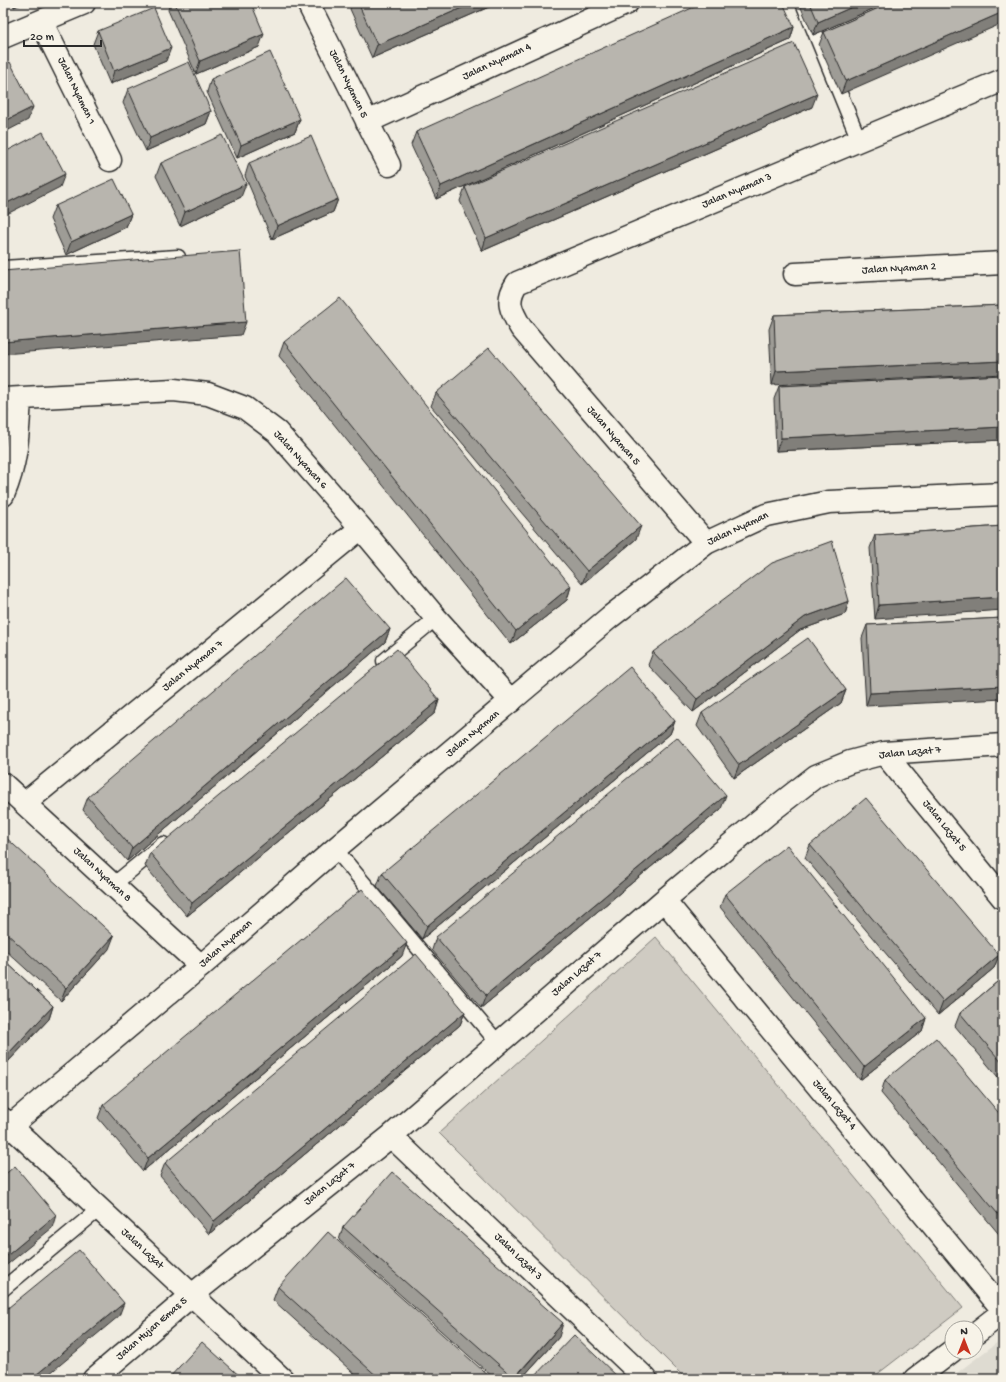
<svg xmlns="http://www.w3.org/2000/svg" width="1006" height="1382" font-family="'Gochi Hand',sans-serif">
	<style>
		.built { fill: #dedbd1 }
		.green { fill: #cfcbc2; stroke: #7d7b76 }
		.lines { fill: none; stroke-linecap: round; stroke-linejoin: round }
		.lane-casing { stroke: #2b2b2b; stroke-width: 17 }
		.street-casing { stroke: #2b2b2b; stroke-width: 25 }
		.secondary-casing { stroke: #2b2b2b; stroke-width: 25 }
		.lane { stroke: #f7f3e8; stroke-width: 14 }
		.street { stroke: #f7f3e8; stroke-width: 22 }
		.secondary { stroke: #f7f3e8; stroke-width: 22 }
		.wall { fill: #9e9c96; stroke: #2b2b2b }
		.shaded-wall { fill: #817f7a; stroke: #2b2b2b }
		.building { fill: #b8b5ae; stroke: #2b2b2b }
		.labels { text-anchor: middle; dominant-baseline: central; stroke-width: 4; stroke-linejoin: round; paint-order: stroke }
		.street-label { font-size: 11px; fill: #2b2b2b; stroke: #f7f3e8 }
	</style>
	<rect width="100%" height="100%" fill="#efebe0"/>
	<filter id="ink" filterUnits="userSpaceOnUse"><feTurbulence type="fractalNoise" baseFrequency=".025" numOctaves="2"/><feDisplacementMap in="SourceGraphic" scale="8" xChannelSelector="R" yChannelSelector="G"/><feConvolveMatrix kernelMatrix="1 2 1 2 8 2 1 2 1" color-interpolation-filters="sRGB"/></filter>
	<g filter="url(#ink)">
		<path class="built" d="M1003 1338V1379H949Z"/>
		<path class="green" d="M656 937 963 1308 871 1379H686L439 1133Z"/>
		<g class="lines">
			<g class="lane-casing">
				<path id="lane" d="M803 3 859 140
					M3 268 178 257
					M384 661 436 618
					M335 849 498 1043
					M113 885 163 844
					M3 1289 99 1209"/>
			</g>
			<g class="street-casing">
				<path id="street" d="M308 3 389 165
					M41 21 110 160
					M3 37 84 3
					M367 122 627 3
					M795 274 1003 263
					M3 399 174 390 208 394 245 408 277 432 361 528 436 618 511 701
					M3 495C17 463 18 433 20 398
					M706 543 521 328C511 311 505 301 517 283L1003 80
					M884 753 1003 898
					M3 784 201 966
					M25 803 361 528
					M664 900 1003 1310
					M391 1136 646 1379
					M976 1333 1003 1312
					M94 1379 192 1295 391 1136 664 900 771 811 816 776 850 762 884 753 1003 745
					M915 1379 952 1351"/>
			</g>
			<g class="secondary-casing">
				<path id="secondary" d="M3 1119 282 1379
					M3 1132 201 966 335 849 610 617 706 543 766 515 829 502 1003 494"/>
			</g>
			<use href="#lane" class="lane"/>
			<use href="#street" class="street"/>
			<use href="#secondary" class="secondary"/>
		</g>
		<path class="wall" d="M13 3H24L14 7Z
			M170 3H251L259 47 196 74 168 10Z
			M352 3H498L372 58 350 9Z
			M799 3H886L813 35Z
			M890 3 841 94 819 45 824 32Z
			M794 27 790 40 436 199 411 145 416 132Z
			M98 31 166 61 110 84 93 44Z
			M211 79 300 119 295 132 237 158 207 92Z
			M128 89 211 111 206 124 146 151 123 103Z
			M812 107 482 251 460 201 465 187Z
			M161 163 241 197 180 226 156 176Z
			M249 163 338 199 333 212 272 239 245 176Z
			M55 206 131 214 126 227 66 255 50 219Z
			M1003 305 772 385 769 329 774 315Z
			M284 342 571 586 567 600 511 644 279 356Z
			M1003 375V440L776 451 774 399 779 386Z
			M436 393 636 539 582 584 431 406Z
			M1003 526 875 619 870 548 875 535Z
			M849 601 845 614 800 630 693 712 648 665 653 652Z
			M1003 618 866 706 862 638 867 625Z
			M390 629 385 642 127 861 83 810 88 797Z
			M846 690 841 703 734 778 697 726 702 713Z
			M439 700 435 713 187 916 145 866 150 853Z
			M675 721 670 734 422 939 377 886 382 873Z
			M721 809 481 1008 432 950 436 937Z
			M3 835 109 949 61 1001 3 948Z
			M810 845 999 955 994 968 938 1015 805 858Z
			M725 894 926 1018 922 1031 860 1080 720 907Z
			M402 956 143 1171 98 1118 103 1105Z
			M3 959 53 1006 49 1019 3 1067Z
			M1003 977V1083L955 1026 960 1013Z
			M465 1012 460 1025 209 1234 160 1176 165 1163Z
			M885 1080 1003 1118V1239L881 1093Z
			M343 1227 559 1337 521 1379H495L339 1240Z
			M278 1287 491 1379H360L273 1300Z"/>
		<path class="shaded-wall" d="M16 3H24L14 7Z
			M473 3H498L372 58 377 45Z
			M861 3H886L813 35 818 22Z
			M1003 12V23L841 94 846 81Z
			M794 27 790 40 436 199 441 186Z
			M264 34 259 47 196 74 200 61Z
			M171 48 166 61 110 84 114 71Z
			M817 94 812 107 482 251 486 238Z
			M33 107 28 120 3 133V122Z
			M211 111 206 124 146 151 150 138Z
			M300 119 295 132 237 158 241 145Z
			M65 174 60 187 3 216V205Z
			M246 184 241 197 180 226 185 212Z
			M338 199 333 212 272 239 277 226Z
			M131 214 126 227 66 255 71 242Z
			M246 322 241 335 3 354V342Z
			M1003 361V374L772 385 776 371Z
			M1003 427V440L776 451 781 438Z
			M641 526 636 539 582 584 587 571Z
			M571 586 567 600 511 644 516 631Z
			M1003 597V610L875 619 879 605Z
			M849 601 845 614 800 630 693 712 697 699 805 617Z
			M390 629 385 642 127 861 132 848Z
			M1003 686V699L866 706 870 693Z
			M846 690 841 703 734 778 739 765Z
			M439 700 435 713 187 916 192 903Z
			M675 721 670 734 422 939 427 926Z
			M726 795 721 809 481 1008 486 995Z
			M114 936 109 949 61 1001 66 988Z
			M407 943 402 956 143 1171 148 1158Z
			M999 955 994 968 938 1015 943 1002Z
			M53 1006 49 1019 3 1067 7 1055Z
			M465 1012 460 1025 209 1234 214 1221Z
			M926 1018 922 1031 860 1080 864 1067Z
			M56 1215 52 1228 3 1268V1259Z
			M124 1303 119 1316 43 1379H31Z
			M563 1323 559 1337 521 1379H514Z"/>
		<path class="building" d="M175 3H251L264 34 200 61Z
			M358 3H473L377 45Z
			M703 3H783L794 27 441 186 416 132Z
			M810 3H861L818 22Z
			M890 3H1003V12L846 81 824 32Z
			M154 8 171 48 114 71 98 31Z
			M794 43 817 94 486 238 465 187Z
			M270 52 300 119 241 145 211 79Z
			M10 62 33 107 3 122V65Z
			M189 62 211 111 150 138 128 89Z
			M43 132 65 174 3 205V153Z
			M222 135 246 184 185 212 161 163Z
			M311 136 338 199 277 226 249 163Z
			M114 179 131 214 71 242 55 206Z
			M240 251 246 322 3 342V271Z
			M340 298 571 586 516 631 284 342Z
			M1003 305V361L776 371 774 315Z
			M489 348 641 526 587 571 436 393Z
			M1003 375V427L781 438 779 386Z
			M1003 526V597L879 605 875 535Z
			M832 541 849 601 805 617 697 699 653 652 772 563Z
			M346 578 390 629 132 848 88 797Z
			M1003 618V686L870 693 867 625Z
			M808 638 846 690 739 765 702 713Z
			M397 649 439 700 192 903 150 853Z
			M630 667 675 721 427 926 382 873Z
			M677 737 726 795 486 995 436 937Z
			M866 798 999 955 943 1002 810 845Z
			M3 835 114 936 66 988 3 930Z
			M787 845 926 1018 864 1067 725 894Z
			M362 889 407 943 148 1158 103 1105Z
			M416 954 465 1012 214 1221 165 1163Z
			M3 959 53 1006 7 1055 3 1051Z
			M1003 977V1064L960 1013Z
			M936 1038 1003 1118V1220L885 1080Z
			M15 1166 56 1215 3 1259V1176Z
			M392 1172 563 1323 514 1378 343 1227Z
			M328 1232 491 1378 490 1379H380L278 1287Z
			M79 1250 124 1303 31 1379H3V1312Z
			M574 1335 620 1379H532Z
			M202 1342 243 1379H168Z"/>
	</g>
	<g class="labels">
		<g class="street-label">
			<text transform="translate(497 62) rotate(-25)">Jalan Nyaman 4</text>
			<text transform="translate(348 84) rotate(64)">Jalan Nyaman 5</text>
			<text transform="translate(76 91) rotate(64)">Jalan Nyaman 1</text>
			<text transform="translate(737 191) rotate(-23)">Jalan Nyaman 3</text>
			<text transform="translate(899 269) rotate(-3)">Jalan Nyaman 2</text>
			<text transform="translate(613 436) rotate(49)">Jalan Nyaman 5</text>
			<text transform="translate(300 460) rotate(48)">Jalan Nyaman 6</text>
			<text transform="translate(738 529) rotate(-25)">Jalan Nyaman</text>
			<text transform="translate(193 666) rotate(-39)">Jalan Nyaman 7</text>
			<text transform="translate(473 734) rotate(-40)">Jalan Nyaman</text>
			<text transform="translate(910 753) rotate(-5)">Jalan Lazat 7</text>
			<text transform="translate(944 826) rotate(51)">Jalan Lazat 5</text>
			<text transform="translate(102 875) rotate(43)">Jalan Nyaman 8</text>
			<text transform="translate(226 944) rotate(-41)">Jalan Nyaman</text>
			<text transform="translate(577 974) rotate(-41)">Jalan Lazat 7</text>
			<text transform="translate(834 1105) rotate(50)">Jalan Lazat 4</text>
			<text transform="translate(330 1184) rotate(-39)">Jalan Lazat 7</text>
			<text transform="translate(142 1249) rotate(43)">Jalan Lazat</text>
			<text transform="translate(518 1257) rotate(44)">Jalan Lazat 3</text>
			<text transform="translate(152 1329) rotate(-41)">Jalan Hujan Emas 5</text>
		</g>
	</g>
	<rect width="1006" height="1382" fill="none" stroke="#f7f3e8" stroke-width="16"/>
	<rect x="8" y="8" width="990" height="1366" fill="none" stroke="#2b2b2b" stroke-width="1.5" filter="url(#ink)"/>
	<g transform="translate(964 1340)"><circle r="19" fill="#f7f3e8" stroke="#a5a39c"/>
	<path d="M0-3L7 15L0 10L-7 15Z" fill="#c8321e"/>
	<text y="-6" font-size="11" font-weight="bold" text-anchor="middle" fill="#2b2b2b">N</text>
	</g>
	<path d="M24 40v6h77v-6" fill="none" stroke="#2b2b2b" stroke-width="2"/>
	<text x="30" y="40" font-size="12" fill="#2b2b2b" stroke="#f7f3e8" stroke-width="3" paint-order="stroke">20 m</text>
</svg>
